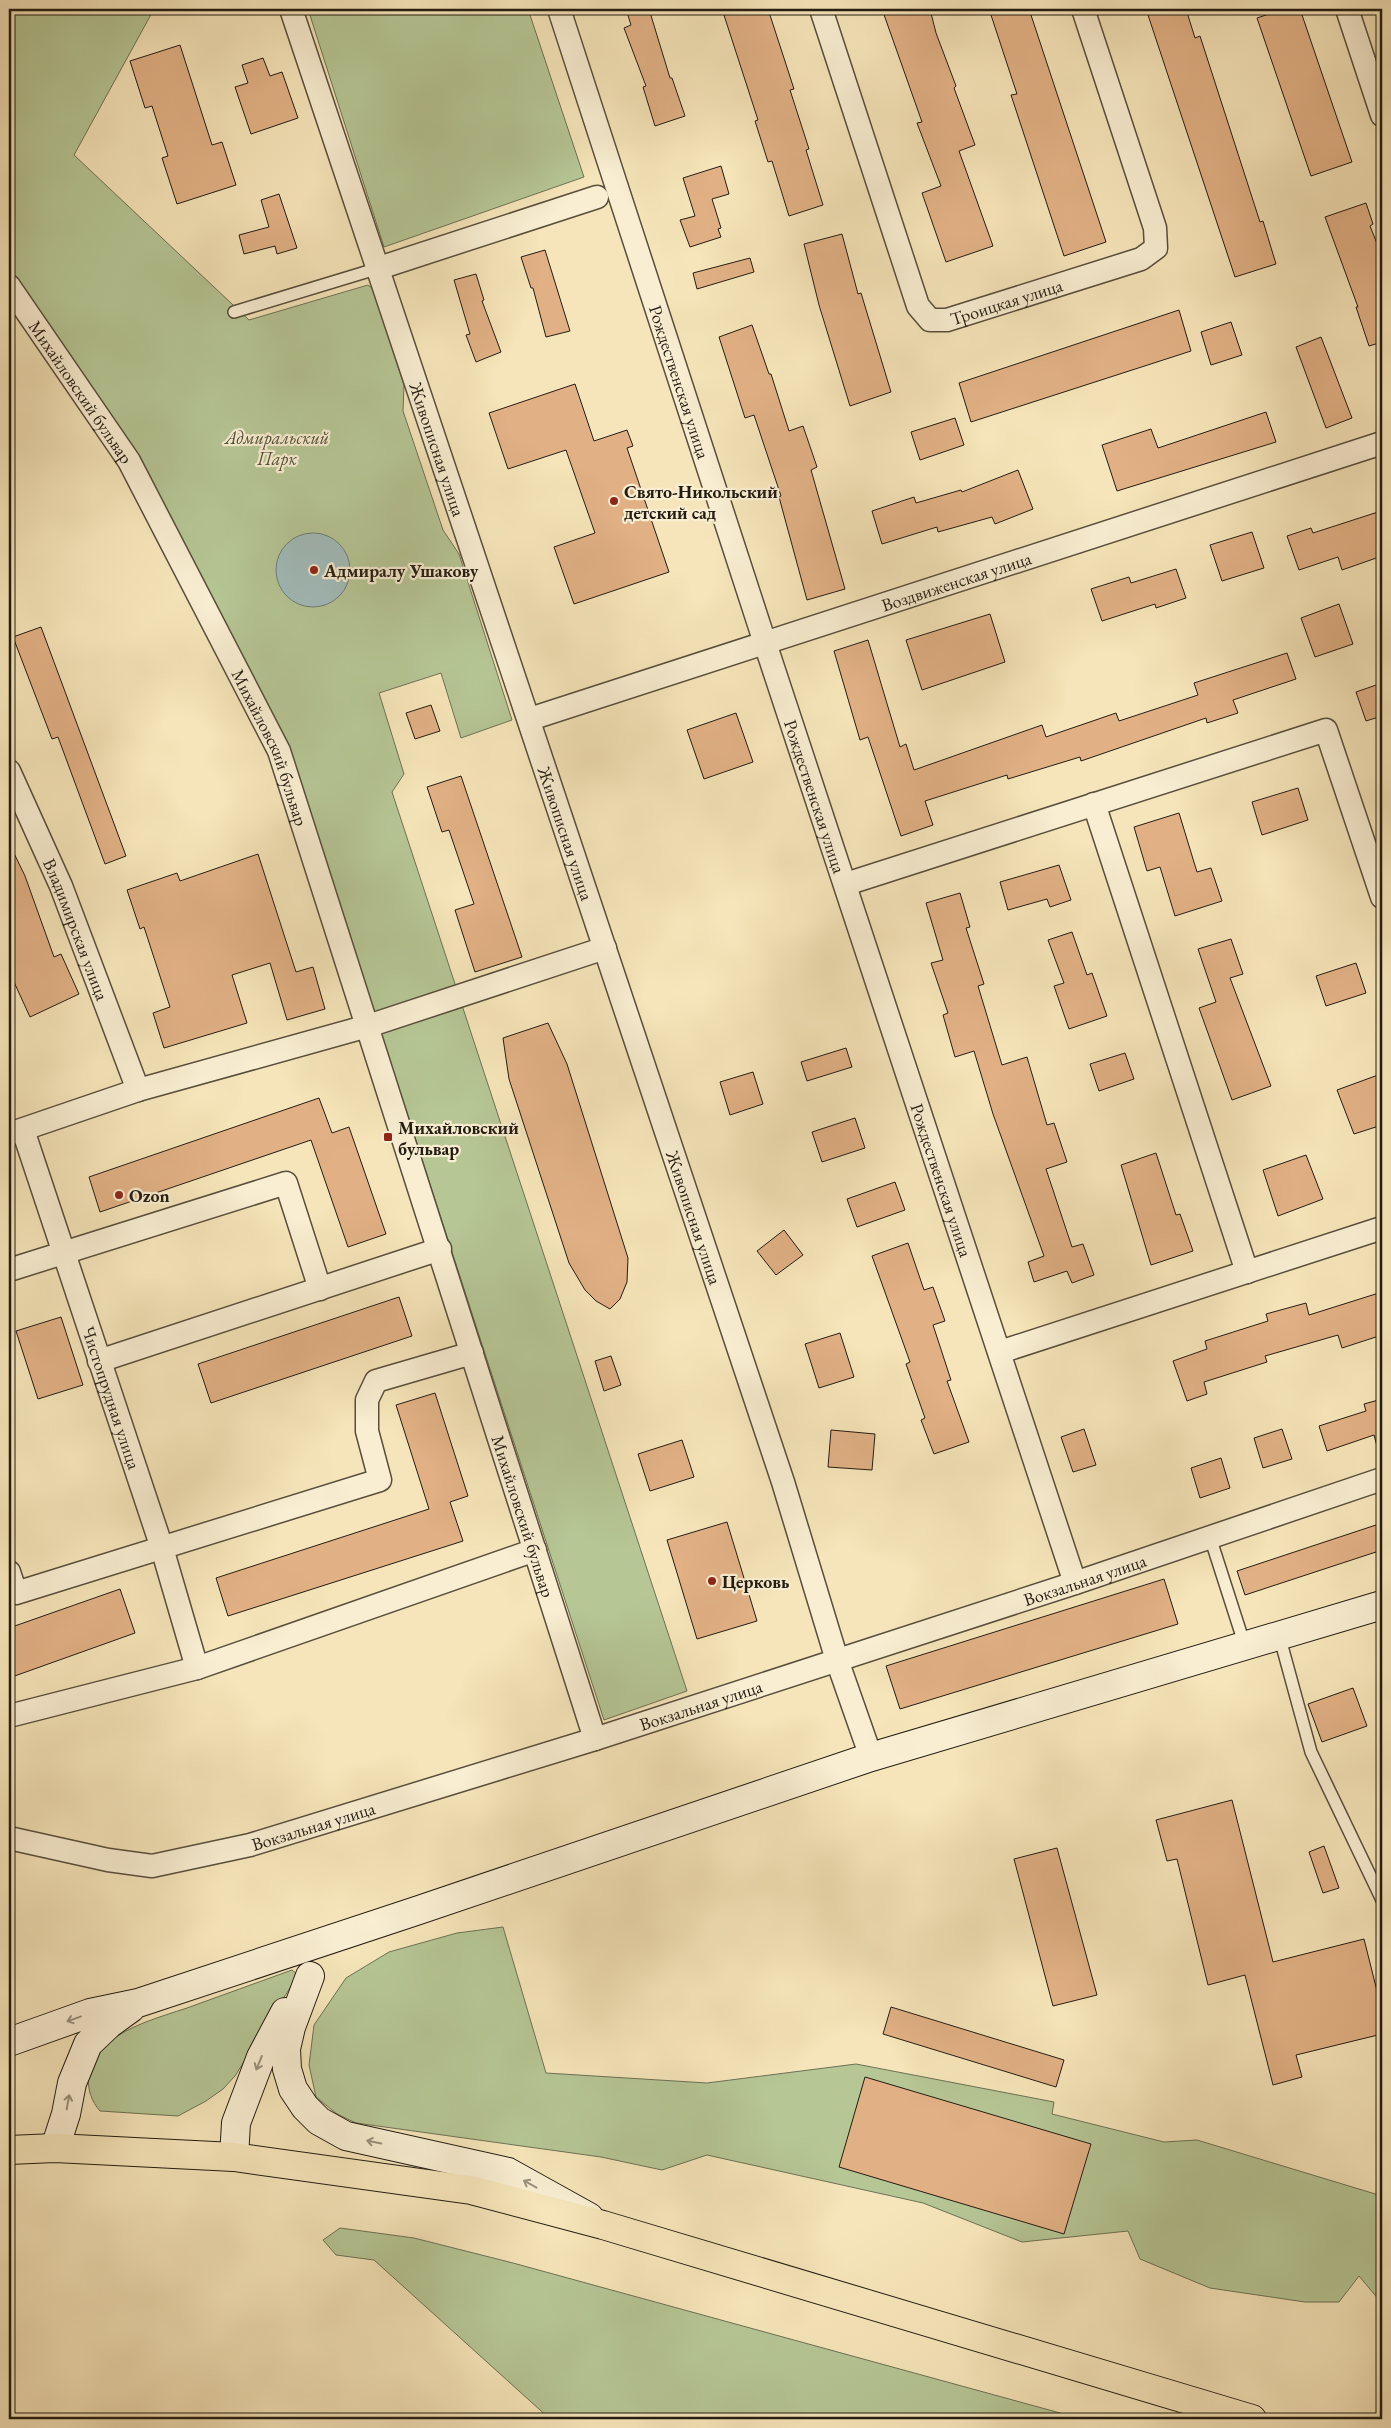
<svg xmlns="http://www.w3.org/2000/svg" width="1391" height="2428" font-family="'EB Garamond',serif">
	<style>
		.green { fill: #b6c695; stroke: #6c7154 }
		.water { fill: #a1bcbb; stroke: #6f7c77 }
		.building { fill: #e1b185; stroke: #231c12 }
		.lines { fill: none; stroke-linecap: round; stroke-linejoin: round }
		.lane-casing { stroke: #584e3c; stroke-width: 14 }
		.street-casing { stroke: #584e3c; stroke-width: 25 }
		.secondary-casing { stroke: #231c12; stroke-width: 30 }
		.highway-casing { stroke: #231c12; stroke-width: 30 }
		.lane { stroke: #f9eed2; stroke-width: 11 }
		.street { stroke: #f9eed2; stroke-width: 22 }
		.secondary { stroke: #f9eed2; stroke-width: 28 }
		.highway { stroke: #f6e5ba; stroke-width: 28 }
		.oneway { stroke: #99907c }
		.poi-dot { fill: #8f2418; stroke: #f9eed2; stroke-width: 2 }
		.labels { text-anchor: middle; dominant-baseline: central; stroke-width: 4.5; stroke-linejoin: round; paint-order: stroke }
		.street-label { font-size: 18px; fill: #231c12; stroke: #f9eed2 }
		.park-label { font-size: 18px; font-style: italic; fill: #4f4f39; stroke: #f9eed2 }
		.poi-label { font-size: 18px; font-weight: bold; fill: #231c12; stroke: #f9eed2; text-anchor: start }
	</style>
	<rect width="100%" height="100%" fill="#f6e5ba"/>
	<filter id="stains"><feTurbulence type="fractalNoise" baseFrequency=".004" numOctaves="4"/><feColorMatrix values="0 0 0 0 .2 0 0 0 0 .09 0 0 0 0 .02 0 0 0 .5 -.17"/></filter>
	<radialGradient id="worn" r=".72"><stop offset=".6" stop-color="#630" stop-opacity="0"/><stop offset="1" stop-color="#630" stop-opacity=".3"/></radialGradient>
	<path class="green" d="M9 9H154L74 155 249 320 368 285 373 289 404 385 403 411 443 530 459 554 512 720 461 738 441 673 379 693 404 774 392 792 687 1691 604 1720 290 753 9 275Z
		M308 9H528L584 177 384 247Z
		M503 1927 546 2073 707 2083 856 2064 1054 2102 1052 2114 1164 2142 1197 2140 1382 2196V2300L1380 2301 1359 2276 1339 2302H1305L1210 2288 1140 2259 1128 2231 1022 2242 923 2203 707 2155 662 2170 601 2157 356 2123 337 2114 316 2097 309 2065 314 2025 346 1978 389 1952 457 1933Z
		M292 1970 298 1975 235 2076 223 2089 206 2101 178 2116 100 2111C83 2092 85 2064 104 2046 126 2026 160 2017 187 2008 222 1995 257 1983 292 1970Z
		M340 2228 414 2238 513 2263 1082 2419H550L374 2260 336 2255 323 2240Z"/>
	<path class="water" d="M276 570a37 37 0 1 1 74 0a37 37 0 1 1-74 0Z"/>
	<path class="building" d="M626 9H649L670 78H672L685 116 655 126 643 87 646 86 624 28 631 25Z
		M722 9H768L794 89 790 90 809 149 806 150 823 205 789 216 772 161 768 162 755 121 758 120Z
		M882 9H930L936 33 956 86 954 88 975 145 959 151 993 246 946 262 922 193 941 186 917 123 922 122Z
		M989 9H1029L1106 242 1064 256 1011 95 1017 94Z
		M1146 9H1186L1195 38 1200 36 1260 222 1263 221 1276 264 1235 277Z
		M1284 9H1300L1352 162 1311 176 1257 18Z
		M180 45 212 145 222 142 236 185 177 204 162 158 168 156 152 106 145 108 130 61Z
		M263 58 270 76 282 72 298 118 251 134 235 87 248 83 242 65Z
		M721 166 729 194 712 199 721 228 718 229 721 237 690 247 680 220 695 216 683 178Z
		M279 194 297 248 277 254 275 246 244 254 239 235 269 227 261 200Z
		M1366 203 1373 224 1370 226 1382 256V342L1369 346 1356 307H1358L1325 217Z
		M842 234 858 294 861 293 891 392 850 406 819 305 804 244Z
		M545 250 570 331 546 337 533 288H531L521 257Z
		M750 258 754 272 697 289 693 273Z
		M476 274 484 300 482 301 501 352 476 362 466 335 470 334 454 280Z
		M1179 310 1191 351 971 422 959 383Z
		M1231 322 1242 355 1211 365 1201 332Z
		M752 325 769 374H771L789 431 803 426 817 467 811 470 845 589 807 600 779 497 781 496 754 415 745 418 719 337Z
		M1321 337 1352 418 1326 428 1296 347Z
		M575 384 594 441 627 430 633 446 627 448 669 572 574 604 554 547 595 533 566 450 508 469 489 413Z
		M1266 412 1276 442 1117 491 1102 445 1151 429 1158 448Z
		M955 418 964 445 920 460 911 432Z
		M1018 470 1033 509 995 524 992 517 938 532 937 527 882 544 872 511 914 497 916 503 961 490 962 492Z
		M1378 512 1382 523V556L1342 570 1338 557 1299 570 1287 536 1311 528 1313 533Z
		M1252 532 1264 568 1222 581 1210 545Z
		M1176 569 1186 598 1156 608 1155 604 1102 621 1091 589 1129 577 1131 583Z
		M1339 604 1353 644 1315 657 1301 618Z
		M990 614 1005 662 922 690 906 640Z
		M41 627 126 856 105 864 58 737 52 739 13 637Z
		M868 640 900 747 906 744 914 770 1042 725 1046 737 1116 713 1119 721 1198 695 1194 683 1287 653 1296 679 1233 700 1238 713 1207 723 1206 718 1081 761 1080 757 1008 779 1007 775 925 801 933 825 901 836 868 737 860 740 834 651Z
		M1382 683V716L1366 721 1356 692Z
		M431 705 440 731 415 739 406 713Z
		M736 713 753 762 704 779 687 730Z
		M461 776 522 957 475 972 455 910 474 904 449 830 442 832 427 787Z
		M1298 788 1308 820 1262 835 1252 802Z
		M1179 813 1197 872 1211 868 1222 901 1175 916 1160 867 1147 871 1134 827Z
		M9 843 25 876 54 957 61 954 79 994 30 1017 9 971Z
		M258 854 296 972 313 967 325 1009 287 1020 270 963 232 975 247 1023 164 1048 153 1013 170 1007 144 927 140 929 127 890 177 873 180 881Z
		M1059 865 1071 900 1050 907 1047 899 1008 910 1000 882Z
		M960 893 970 927 966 928 984 984 978 986 1002 1065 1027 1057 1047 1125 1054 1123 1067 1162 1046 1169 1072 1247 1083 1244 1094 1275 1072 1283 1067 1271 1034 1282 1028 1262 1044 1256 993 1114 974 1051 955 1057 943 1015 948 1013 931 963 943 960 926 903Z
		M1072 932 1087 975 1092 973 1107 1016 1069 1029 1054 986 1064 983 1048 940Z
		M1231 939 1243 974 1230 978 1271 1086 1232 1100 1199 1008 1216 1002 1198 949Z
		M1356 963 1366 993 1326 1006 1316 976Z
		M548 1023 567 1064 628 1258 627 1282 620 1299 610 1309 596 1301 585 1290 569 1263 509 1079 503 1038Z
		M846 1048 852 1067 807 1081 801 1062Z
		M1125 1053 1134 1079 1099 1091 1090 1064Z
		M753 1072 763 1104 730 1115 720 1082Z
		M1378 1075 1382 1089V1125L1354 1134 1337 1090Z
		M319 1098 332 1133 349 1127 386 1234 348 1247 311 1140 100 1212 89 1177Z
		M855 1118 865 1148 822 1162 812 1132Z
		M1156 1153 1176 1215 1180 1214 1193 1251 1151 1265 1121 1165Z
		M1306 1155 1323 1199 1278 1216 1263 1170Z
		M895 1182 905 1210 857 1227 847 1199Z
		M784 1230 803 1255 776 1275 757 1251Z
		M908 1243 924 1290 933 1287 945 1321 933 1325 951 1380 947 1381 969 1442 934 1454 921 1420 925 1418 906 1364 910 1362 872 1256Z
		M1382 1292V1335L1342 1348 1338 1335 1265 1356 1267 1362 1204 1382 1207 1394 1187 1401 1173 1361 1207 1349 1205 1341 1268 1321 1266 1314 1306 1303 1309 1315Z
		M399 1297 412 1336 211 1403 198 1364Z
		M61 1317 83 1385 38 1399 16 1331Z
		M840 1333 854 1377 819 1388 805 1344Z
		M611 1356 621 1385 604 1391 595 1361Z
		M435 1393 468 1496 450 1502 463 1541 228 1616 216 1578 429 1509 396 1405Z
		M1382 1399V1449L1378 1450 1374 1435 1327 1451 1319 1426 1366 1411 1364 1404Z
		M1084 1429 1096 1465 1073 1472 1061 1437Z
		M1282 1429 1292 1459 1263 1468 1254 1438Z
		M831 1430 875 1434 872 1470 828 1467Z
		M682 1440 694 1477 650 1491 638 1454Z
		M1221 1458 1230 1488 1200 1498 1191 1468Z
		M727 1522 757 1621 697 1639 667 1540Z
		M1382 1523V1550L1245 1595 1237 1571Z
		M1164 1579 1178 1624 900 1709 886 1666Z
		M120 1589 135 1633 9 1678V1628Z
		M1353 1688 1367 1726 1322 1742 1308 1704Z
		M1232 1800 1273 1962 1364 1939 1382 2011V2034L1296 2055 1302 2077 1273 2085 1245 1975 1208 1985 1177 1859 1167 1861 1156 1820Z
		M1324 1846 1339 1888 1323 1893 1309 1852Z
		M1057 1848 1097 1995 1053 2006 1014 1859Z
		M891 2007 1064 2060 1056 2087 883 2034Z
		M865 2077 1091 2144 1064 2234 839 2167Z"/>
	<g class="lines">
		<g class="lane-casing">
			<path id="lane" d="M234 312 379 268
				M1210 1537 1245 1646
				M1279 1635 1311 1752 1382 1900"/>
		</g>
		<g class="street-casing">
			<g id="street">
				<path id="s1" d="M291 9 783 1482 837 1660 871 1757"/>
				<path id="s2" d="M559 9 765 643 1075 1583"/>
				<path id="s3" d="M821 9 918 306 930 320H947L1141 259 1156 248 1155 228 1083 9"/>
				<path d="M1347 9 1382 115"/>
				<path d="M379 268 597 197"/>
				<path id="s4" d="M9 286 129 461 279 751 595 1739"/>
				<path id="s5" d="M530 719 1382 443"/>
				<path id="s6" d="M9 771 61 886 138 1090"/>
				<path d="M1094 804 1247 1272"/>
				<path d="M846 884 1326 730 1382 897"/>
				<path id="s7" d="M23 1130 162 1548 197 1668"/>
				<path d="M9 1134 138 1090 368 1026 605 948"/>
				<path d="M9 1270 286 1183 320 1289"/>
				<path d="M1000 1352 1382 1228"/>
				<path d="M99 1361 440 1249"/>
				<path d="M9 1572 16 1593 380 1480 367 1431V1400L376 1381 472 1353"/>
				<path d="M9 1716 197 1668 535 1550"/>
				<path id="s8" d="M9 1838 108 1860 152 1866 250 1845 595 1739 1075 1583 1382 1479"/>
			</g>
		</g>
		<g class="secondary-casing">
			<path id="secondary" d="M310 1976 291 2027 286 2049 287 2069 293 2089 305 2107 319 2121 346 2136 508 2172 589 2217
				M9 2042 90 2013 138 2003 416 1911 871 1757 1382 1605
				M55 2148 66 2114 72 2083 88 2044 109 2024 131 2008
				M234 2157 236 2123 261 2057 285 2012"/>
		</g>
		<g class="highway-casing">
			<path id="highway" d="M9 2150 55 2148 234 2157 471 2190 603 2225 1252 2419"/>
		</g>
		<use href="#lane" class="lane"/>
		<use href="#street" class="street"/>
		<use href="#secondary" class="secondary"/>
		<use href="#highway" class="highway"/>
	</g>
	<defs><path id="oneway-shaft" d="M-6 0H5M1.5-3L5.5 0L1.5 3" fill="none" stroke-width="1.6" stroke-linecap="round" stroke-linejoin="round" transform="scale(1.25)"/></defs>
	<g class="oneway">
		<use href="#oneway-shaft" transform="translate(74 2019) rotate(160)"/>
		<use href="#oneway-shaft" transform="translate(259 2063) rotate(112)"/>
		<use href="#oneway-shaft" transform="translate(68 2102) rotate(-80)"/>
		<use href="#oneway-shaft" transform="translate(374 2142) rotate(-168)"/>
		<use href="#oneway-shaft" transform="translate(530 2184) rotate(-151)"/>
	</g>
	<g class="poi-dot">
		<circle cx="614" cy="501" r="5"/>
		<circle cx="314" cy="570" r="5"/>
		<rect x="383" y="1132" width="10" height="10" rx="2.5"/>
		<circle cx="119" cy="1195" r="5"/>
		<circle cx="712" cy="1581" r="5"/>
	</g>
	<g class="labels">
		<g class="street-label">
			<text stroke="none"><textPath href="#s3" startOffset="410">Троицкая улица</textPath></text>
			<text stroke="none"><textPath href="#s2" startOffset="392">Рождественская улица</textPath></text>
			<text stroke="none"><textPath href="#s4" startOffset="128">Михайловский бульвар</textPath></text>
			<text stroke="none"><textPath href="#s1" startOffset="464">Живописная улица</textPath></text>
			<text stroke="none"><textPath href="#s5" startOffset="448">Воздвиженская улица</textPath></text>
			<text stroke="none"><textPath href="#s4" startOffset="532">Михайловский бульвар</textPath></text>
			<text stroke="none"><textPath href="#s2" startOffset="828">Рождественская улица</textPath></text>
			<text stroke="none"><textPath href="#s1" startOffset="869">Живописная улица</textPath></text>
			<text stroke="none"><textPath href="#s6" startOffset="172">Владимирская улица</textPath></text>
			<text stroke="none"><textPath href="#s2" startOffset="1232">Рождественская улица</textPath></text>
			<text stroke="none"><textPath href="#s1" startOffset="1274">Живописная улица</textPath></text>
			<text stroke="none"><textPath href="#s7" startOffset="282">Чистопрудная улица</textPath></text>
			<text stroke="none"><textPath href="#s4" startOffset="1342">Михайловский бульвар</textPath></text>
			<text stroke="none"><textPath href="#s8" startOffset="1122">Вокзальная улица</textPath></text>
			<text stroke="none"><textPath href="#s8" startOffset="718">Вокзальная улица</textPath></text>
			<text stroke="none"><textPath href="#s8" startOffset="312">Вокзальная улица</textPath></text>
		</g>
		<g class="park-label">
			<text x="277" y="437">Адмиральский<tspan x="277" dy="21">Парк</tspan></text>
		</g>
		<g class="poi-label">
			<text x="624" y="491">Свято-Никольский<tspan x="624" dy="21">детский сад</tspan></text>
			<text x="324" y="570">Адмиралу Ушакову</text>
			<text x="398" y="1127">Михайловский<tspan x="398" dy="21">бульвар</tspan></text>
			<text x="129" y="1195">Ozon</text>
			<text x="722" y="1581">Церковь</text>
		</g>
	</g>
	<rect width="1391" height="2428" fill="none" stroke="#f6e5ba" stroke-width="30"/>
	<rect x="10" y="10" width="1371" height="2408" fill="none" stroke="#231c12" stroke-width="2.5"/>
	<rect x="15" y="15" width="1361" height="2398" fill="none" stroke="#231c12"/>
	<rect width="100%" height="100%" filter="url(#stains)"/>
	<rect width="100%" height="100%" fill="url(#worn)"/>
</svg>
